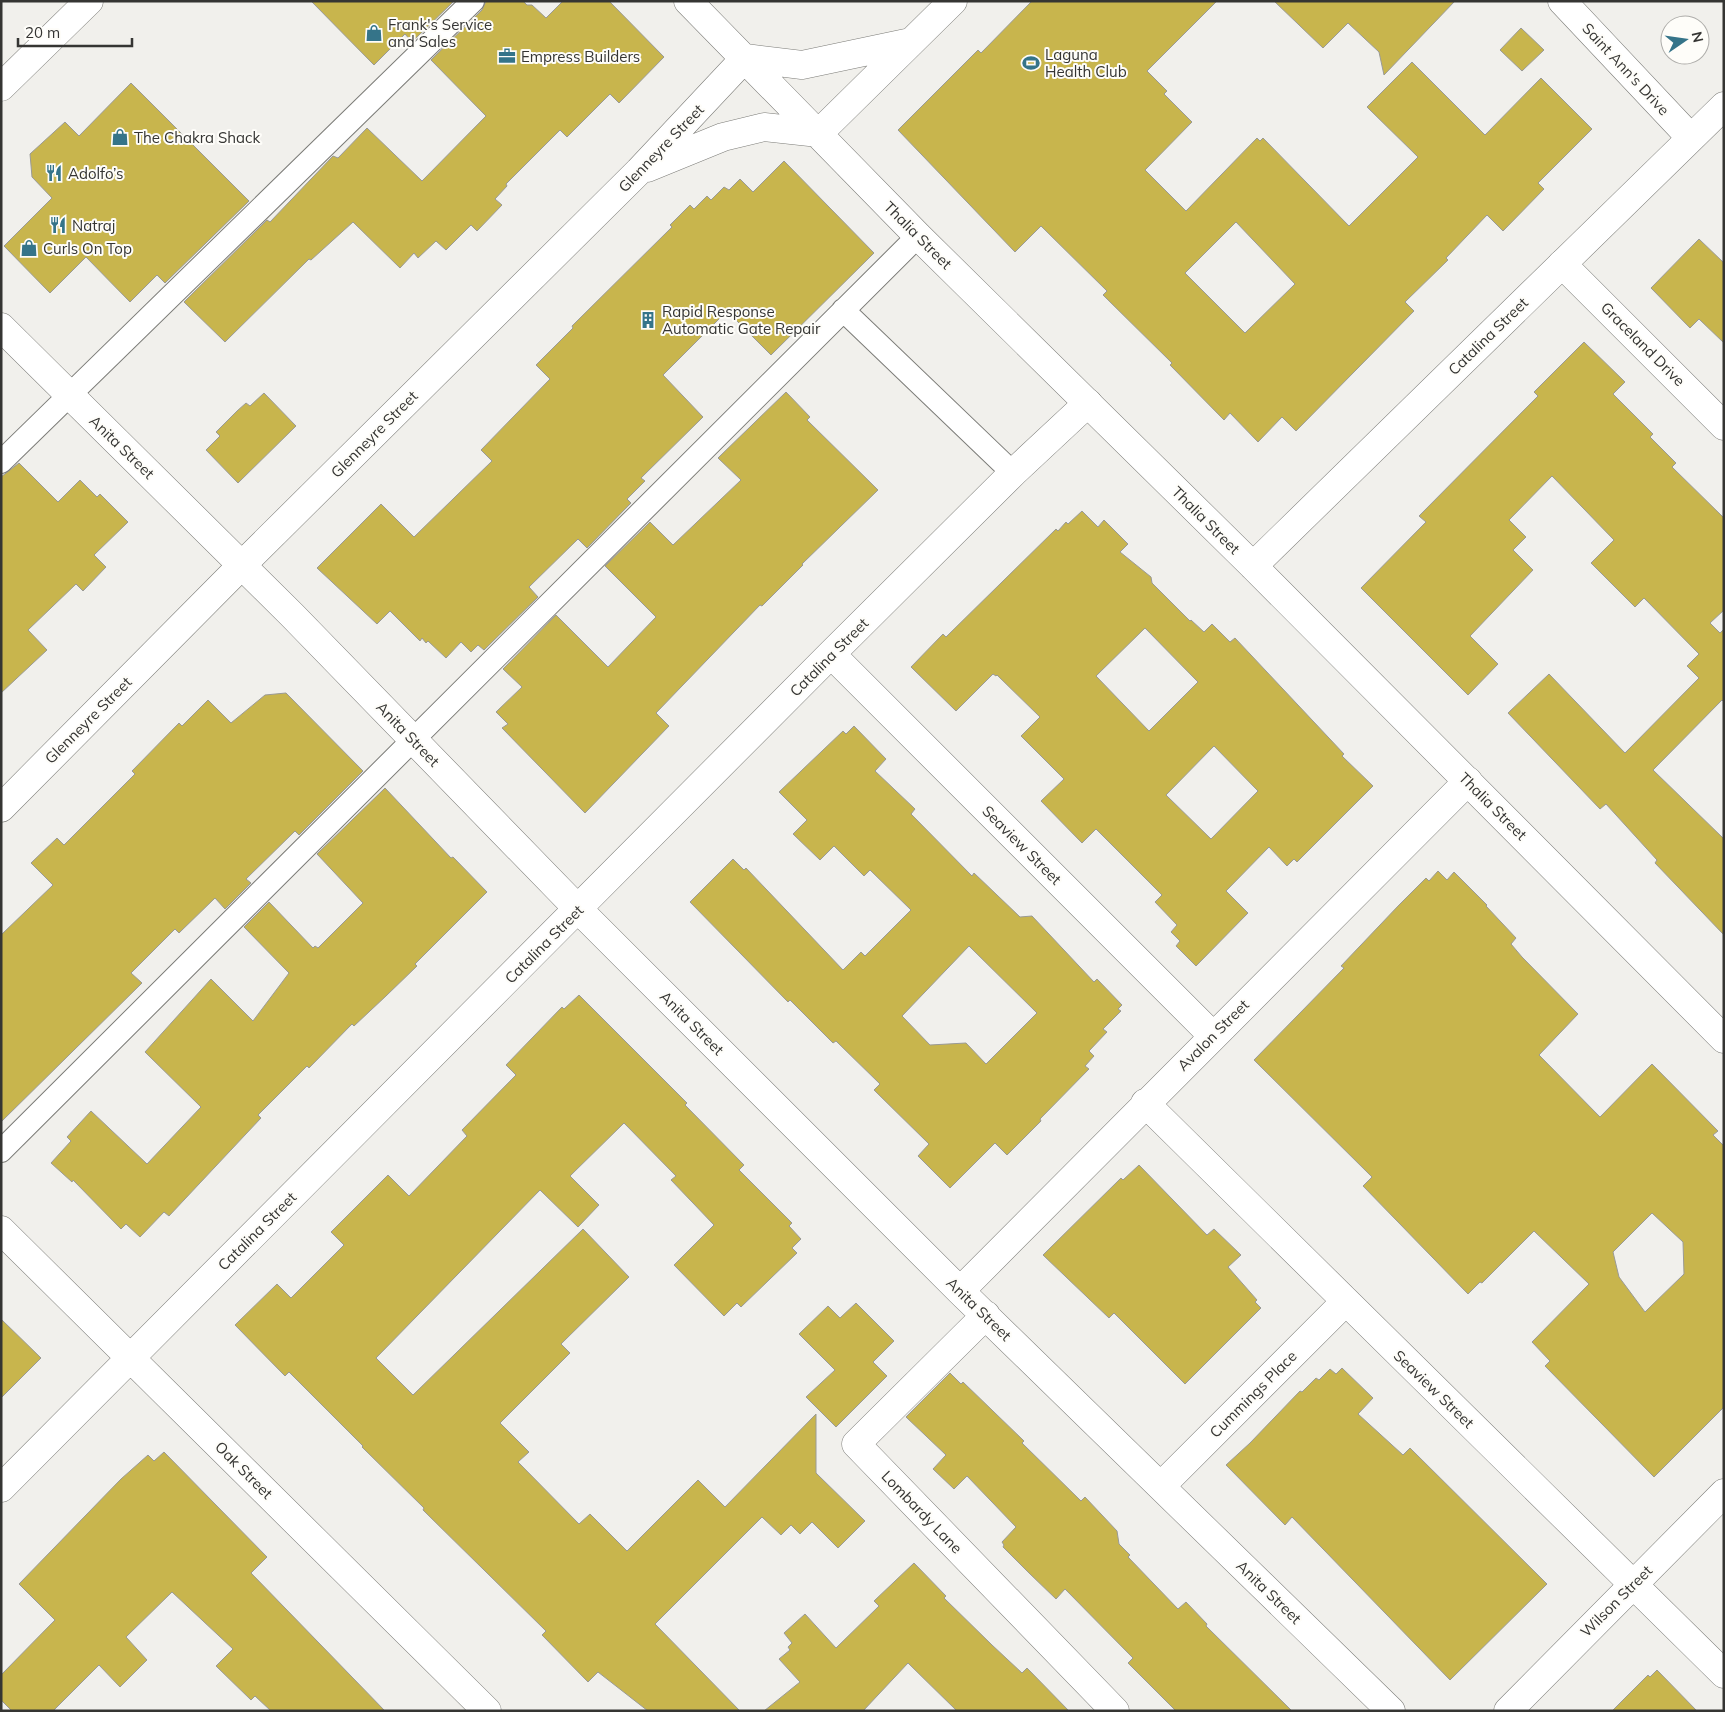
<svg xmlns="http://www.w3.org/2000/svg" width="1725" height="1712" font-family="Mulish,sans-serif">
	<style>
		.building { fill: #c8b54d; stroke: #9a9a96; fill-rule: evenodd }
		.lines { fill: none; stroke-linecap: round; stroke-linejoin: round }
		.lane-casing { stroke: #7c7c78; stroke-width: 24 }
		.street-casing { stroke: #7c7c78; stroke-width: 29 }
		.secondary-casing { stroke: #7c7c78; stroke-width: 29 }
		.highway-casing { stroke: #7c7c78; stroke-width: 29 }
		.lane { stroke: #fff; stroke-width: 22 }
		.street { stroke: #fff; stroke-width: 28 }
		.secondary { stroke: #fff; stroke-width: 28 }
		.highway { stroke: #fff; stroke-width: 28 }
		.labels { text-anchor: middle; dominant-baseline: central; stroke-width: 4; stroke-linejoin: round; paint-order: stroke }
		.poi-label { font-size: 15px; fill: #353533; stroke: #fefdf9; text-anchor: start }
		.street-label { font-size: 15px; fill: #353533; stroke: #fefdf9 }
	</style>
	<rect width="100%" height="100%" fill="#f1f0ec"/>
	<path class="building" d="M311 1H454L412 42 405 34 374 65Z
		M486 1H523L527 5H532L546 18 563 1H609L664 57 619 103 610 94 567 137 560 130 506 184 507 186 495 199 502 205 477 231 471 225 446 250 436 241 418 258 414 253 400 268 353 222 311 260 309 259 225 342 184 302 267 220 270 222 333 156 338 158 367 128 422 181 486 116 431 60 482 10Z
		M1032 1H1217L1147 71 1167 91 1164 94 1192 122 1145 170 1186 211 1257 138 1260 141 1263 138 1349 226 1418 157 1367 107 1412 62 1485 135 1541 78 1592 129 1538 183 1544 189 1503 231 1487 215 1446 258 1448 260 1405 302 1414 311 1296 431 1282 417 1258 442 1230 413 1224 420 1170 365 1172 363 1103 295 1107 291 1041 226 1015 252 898 130 978 50 981 53ZM1236 222 1295 284 1245 333 1185 273Z
		M1274 1H1455L1384 75 1379 52 1348 23 1323 48Z
		M1521 28 1544 50 1522 71 1500 50Z
		M131 83 249 201 165 283 157 275 130 302 86 257 50 293 4 246 52 198 32 177 30 154 65 122 79 136Z
		M784 161 874 253 771 355 727 311 663 375 703 417 641 478 645 481 627 499 631 503 587 548 578 539 529 587 538 597 484 650 478 645 471 652 461 642 446 658 428 641 426 643 422 638 420 641 390 611 377 624 317 568 381 504 414 537 492 461 481 450 550 379 536 365 573 328 572 326 672 227 670 225 690 205 694 209 707 196 711 200 724 187 729 190 740 179 753 192Z
		M1699 239 1724 263V343L1699 319 1690 328 1651 288Z
		M1584 342 1625 382 1613 394 1653 434 1650 437 1676 463 1672 467 1724 518V610L1710 623 1720 633 1724 629V702L1722 700 1653 770 1724 839V935L1655 863 1657 860 1606 804 1600 809 1508 713 1549 674 1625 753 1699 678 1687 666 1699 654 1644 598 1635 607 1591 563 1614 540 1552 476 1509 520 1526 537 1513 550 1533 570 1470 636 1498 664 1468 695 1361 588 1426 522 1419 516 1538 396 1534 392Z
		M786 392 810 417 807 420 878 490 802 564 803 565 762 606 760 605 656 713 669 726 585 813 502 728 508 724 496 712 522 687 503 669 556 615 608 667 656 617 605 566 650 522 673 545 741 480 718 458Z
		M264 393 296 426 238 483 206 450 220 436 216 432 237 411 246 403 250 406Z
		M19 463 58 502 80 480 97 497 100 494 128 522 94 555 106 567 83 591 76 584 28 630 47 650 1 693V477Z
		M1082 511 1098 527 1104 520 1128 544 1120 552 1151 577 1152 583 1190 621 1191 620 1204 632 1212 624 1230 642 1235 638 1344 754 1342 756 1373 786 1297 862 1294 859 1287 866 1269 847 1226 891 1248 913 1196 966 1176 946 1180 941 1171 932 1177 925 1155 902 1162 895 1096 829 1082 843 1041 801 1064 779 1021 736 1040 717 997 675 996 676 993 674 956 711 911 667 943 634 946 637 1056 529 1058 531 1066 522 1068 524ZM1145 628 1198 682 1149 731 1096 676ZM1214 746 1258 791 1211 839 1166 795Z
		M286 693 363 771 299 835 295 831 246 879 251 883 225 909 215 898 179 933 175 929 131 973 142 983 1 1122V935L53 885 31 863 57 838 64 845 135 774 132 771 179 723 182 726 208 700 231 723 265 695Z
		M854 726 886 759 875 771 915 809 911 814 972 876 974 873 1020 917 1032 916 1094 982 1097 979 1122 1005 1118 1009 1121 1011 1103 1029 1107 1032 1089 1051 1094 1056 1085 1066 1089 1069 1040 1119 1041 1121 1007 1155 995 1143 950 1188 918 1156 929 1144 874 1090 880 1084 836 1041 833 1043 790 1000 788 1002 690 902 733 859 744 870 746 868 843 970 861 952 865 956 911 910 870 870 864 876 834 846 820 860 793 834 807 820 779 792 843 731 846 734ZM969 946 1037 1013 986 1064 966 1043 930 1045 902 1016Z
		M385 788 451 858 453 857 487 892 415 964 417 966 386 996 354 1026 352 1024 309 1068 307 1066 258 1115 261 1118 169 1216 164 1212 140 1237 126 1224 121 1229 73 1180 72 1182 51 1163 71 1141 67 1137 91 1111 147 1164 201 1107 145 1052 211 979 253 1021 289 973 244 927 269 902 313 948 315 946 318 948 363 903 317 854Z
		M1438 871 1447 880 1454 872 1487 905 1486 906 1516 938 1511 944 1522 957 1578 1014 1539 1055 1600 1117 1652 1064 1718 1131 1713 1135 1724 1146V1407L1654 1477 1545 1366 1550 1361 1532 1342 1589 1284 1534 1231 1482 1283 1480 1282 1468 1294 1363 1186 1372 1177 1254 1060 1344 968 1341 966 1399 905 1426 878 1429 881ZM1652 1213 1683 1242 1684 1274 1645 1312 1619 1277 1613 1252Z
		M579 995 687 1103 685 1105 744 1165 739 1170 792 1223 789 1226 801 1239 792 1248 797 1253 741 1307 737 1303 724 1316 674 1265 714 1225 671 1180 676 1176 624 1123 570 1176 599 1205 578 1227 540 1190 376 1358 413 1395 583 1229 629 1277 561 1344 570 1353 500 1423 529 1452 518 1462 579 1524 590 1514 627 1551 698 1480 725 1507 816 1414V1473L865 1521 838 1548 812 1522 800 1534 791 1525 781 1535 762 1517 655 1624 740 1711H648L598 1672 588 1682 542 1635 546 1631 423 1510 424 1508 362 1447 363 1446 289 1372 285 1376 235 1325 277 1284 291 1298 344 1245 331 1232 388 1175 409 1196 467 1136 462 1130 516 1075 506 1065 562 1007 564 1009Z
		M1139 1165 1207 1235 1214 1229 1241 1255 1228 1267 1257 1300 1255 1302 1261 1308 1185 1384 1114 1313 1109 1318 1043 1255 1121 1178 1123 1180Z
		M856 1303 894 1341 873 1362 887 1376 836 1427 806 1397 835 1370 799 1334 828 1306 840 1318Z
		M1 1319 41 1358 1 1398Z
		M1342 1368 1373 1398 1358 1414 1403 1455 1410 1448 1547 1584 1450 1680 1292 1517 1285 1525 1226 1465 1250 1443 1300 1391 1302 1392 1316 1378 1319 1380 1330 1369 1336 1374Z
		M950 1373 961 1384 963 1382 1024 1441 1022 1443 1081 1501 1085 1497 1117 1531 1119 1544 1130 1555 1128 1557 1178 1609 1186 1602 1207 1624 1206 1626 1292 1711H1176L1128 1663 1133 1658 1065 1589 1056 1599 1029 1573 1003 1547 1004 1545 1002 1542 1016 1527 967 1476 954 1489 933 1469 946 1455 906 1417Z
		M164 1452 267 1557 251 1573 385 1711H271L255 1696 251 1700 216 1666 233 1649 172 1592 126 1637 147 1660 120 1687 99 1665 53 1711H12L1 1700V1675L55 1620 19 1584 121 1479 148 1455 154 1461Z
		M914 1563 946 1596 944 1598 992 1645 1022 1673 1027 1668 1069 1711H957L908 1663 863 1711H764L800 1682 779 1659 790 1650 788 1647 792 1643 784 1633 805 1614 836 1648 879 1606 874 1601Z
		M1657 1670 1697 1711H1612L1648 1675 1650 1677Z"/>
	<g class="lines">
		<g class="lane-casing">
			<path id="lane" d="M843 310 1013 473
				M1 462 473 1
				M1 1151 918 236"/>
		</g>
		<g class="street-casing">
			<path id="street" d="M1562 1 1690 137
				M1562 264 1724 426
				M1 327 292 615 578 909 960 1291 1391 1711
				M831 654 1213 1036
				M1145 1103 1724 1674
				M1 1230 487 1711
				M960 1291 1468 781
				M986 1315 856 1444 1115 1711
				M1161 1486 1345 1302
				M1 1488 831 654 1013 473 1088 403
				M1508 1711 1724 1493"/>
		</g>
		<g class="secondary-casing">
			<path id="secondary" d="M688 1 918 236 1253 566 1724 1039
				M819 133 953 1
				M647 168 723 137 764 127 819 133
				M1253 566 1724 106
				M1 808 242 565 639 171 745 58 802 65 911 42"/>
		</g>
		<g class="highway-casing">
			<path id="highway" d="M1 87 89 1"/>
		</g>
		<use href="#lane" class="lane"/>
		<use href="#street" class="street"/>
		<use href="#secondary" class="secondary"/>
		<use href="#highway" class="highway"/>
	</g>
	<defs>
		<g id="shop-bare" transform="scale(1.35)"><path d="M-5-2.5h2.3a2.7 3.5 0 0 1 5.4 0H5L5.5 6h-11ZM-1.5-2.5h3a1.5 2.3 0 0 0-3 0Z" fill="#357489" stroke="#fefdf9" stroke-width="2.5" paint-order="stroke"/></g>
		<g id="office-bare" transform="scale(1.35)"><path d="M-6-3h4V-5.5h4V-3h4V5H-6ZM-1-4.5V-3h2v-1.5ZM-6 0V1H6V0Z" fill="#357489" stroke="#fefdf9" stroke-width="2.5" paint-order="stroke"/></g>
		<g id="stadium-bare" transform="scale(1.35)"><path d="M0-5a6.5 5 0 1 0 0 10a6.5 5 0 1 0 0-10ZM-3.5-1.8h7v3.6h-7Z" fill="#357489" stroke="#fefdf9" stroke-width="2.5" paint-order="stroke"/></g>
		<g id="restaurant-bare" transform="scale(1.35)"><path d="M-5-6h1v4h1v-4h1v4h1v-4h1v5L-1.5 .5V6h-2V.5L-5-1ZM5-6V6H3V1.5H1.5Q1.5-4 5-6Z" fill="#357489" stroke="#fefdf9" stroke-width="2.5" paint-order="stroke"/></g>
		<g id="building-bare" transform="scale(1.35)"><path d="M-4-6H4V6H1V3H-1V6H-4ZM-2.5-4.3h1.7v1.8h-1.7ZM.8-4.3h1.7v1.8H.8ZM-2.5-1h1.7V.8h-1.7ZM.8-1h1.7V.8H.8Z" fill="#357489" stroke="#fefdf9" stroke-width="2.5" paint-order="stroke"/></g>
	</defs>
	<g fill-rule="evenodd">
		<use href="#shop-bare" x="374" y="33"/>
		<use href="#office-bare" x="507" y="56"/>
		<use href="#stadium-bare" x="1031" y="63"/>
		<use href="#shop-bare" x="120" y="137"/>
		<use href="#restaurant-bare" x="54" y="173"/>
		<use href="#restaurant-bare" x="58" y="225"/>
		<use href="#shop-bare" x="29" y="248"/>
		<use href="#building-bare" x="648" y="320"/>
	</g>
	<g class="labels">
		<g class="poi-label">
			<text x="388" y="24">Frank's Service<tspan x="388" dy="17">and Sales</tspan></text>
			<text x="1045" y="54">Laguna<tspan x="1045" dy="17">Health Club</tspan></text>
			<text x="521" y="56">Empress Builders</text>
			<text x="134" y="137">The Chakra Shack</text>
			<text x="68" y="173">Adolfo’s</text>
			<text x="72" y="225">Natraj</text>
			<text x="43" y="248">Curls On Top</text>
			<text x="662" y="311">Rapid Response<tspan x="662" dy="17">Automatic Gate Repair</tspan></text>
		</g>
		<g class="street-label">
			<text transform="translate(1626 69) rotate(47)">Saint Ann's Drive</text>
			<text transform="translate(661 148) rotate(-46)">Glenneyre Street</text>
			<text transform="translate(918 235) rotate(45)">Thalia Street</text>
			<text transform="translate(1488 336) rotate(-44)">Catalina Street</text>
			<text transform="translate(1643 344) rotate(45)">Graceland Drive</text>
			<text transform="translate(374 434) rotate(-45)">Glenneyre Street</text>
			<text transform="translate(122 447) rotate(44)">Anita Street</text>
			<text transform="translate(1206 520) rotate(45)">Thalia Street</text>
			<text transform="translate(829 657) rotate(-45)">Catalina Street</text>
			<text transform="translate(88 720) rotate(-45)">Glenneyre Street</text>
			<text transform="translate(408 734) rotate(46)">Anita Street</text>
			<text transform="translate(1493 806) rotate(45)">Thalia Street</text>
			<text transform="translate(1022 845) rotate(45)">Seaview Street</text>
			<text transform="translate(544 944) rotate(-45)">Catalina Street</text>
			<text transform="translate(692 1023) rotate(45)">Anita Street</text>
			<text transform="translate(1213 1035) rotate(-45)">Avalon Street</text>
			<text transform="translate(257 1231) rotate(-45)">Catalina Street</text>
			<text transform="translate(979 1309) rotate(44)">Anita Street</text>
			<text transform="translate(1434 1389) rotate(44)">Seaview Street</text>
			<text transform="translate(1253 1394) rotate(-45)">Cummings Place</text>
			<text transform="translate(244 1470) rotate(45)">Oak Street</text>
			<text transform="translate(922 1512) rotate(46)">Lombardy Lane</text>
			<text transform="translate(1269 1592) rotate(44)">Anita Street</text>
			<text transform="translate(1616 1601) rotate(-45)">Wilson Street</text>
		</g>
	</g>
	<rect width="1725" height="1712" fill="none" stroke="#353533" stroke-width="5"/>
	<g transform="translate(1685 40) rotate(77)"><circle r="24" fill="#fefdf9" stroke="#aeadaa"/>
	<path d="M0-4L9 19L0 12L-9 19Z" fill="#357489"/>
	<text y="-8" font-size="14" font-weight="bold" text-anchor="middle" fill="#353533">N</text>
	</g>
	<path d="M18 38v8h114v-8" fill="none" stroke="#353533" stroke-width="2.5"/>
	<text x="25" y="38" font-size="15" fill="#353533" stroke="#fefdf9" stroke-width="4" paint-order="stroke">20 m</text>
</svg>
